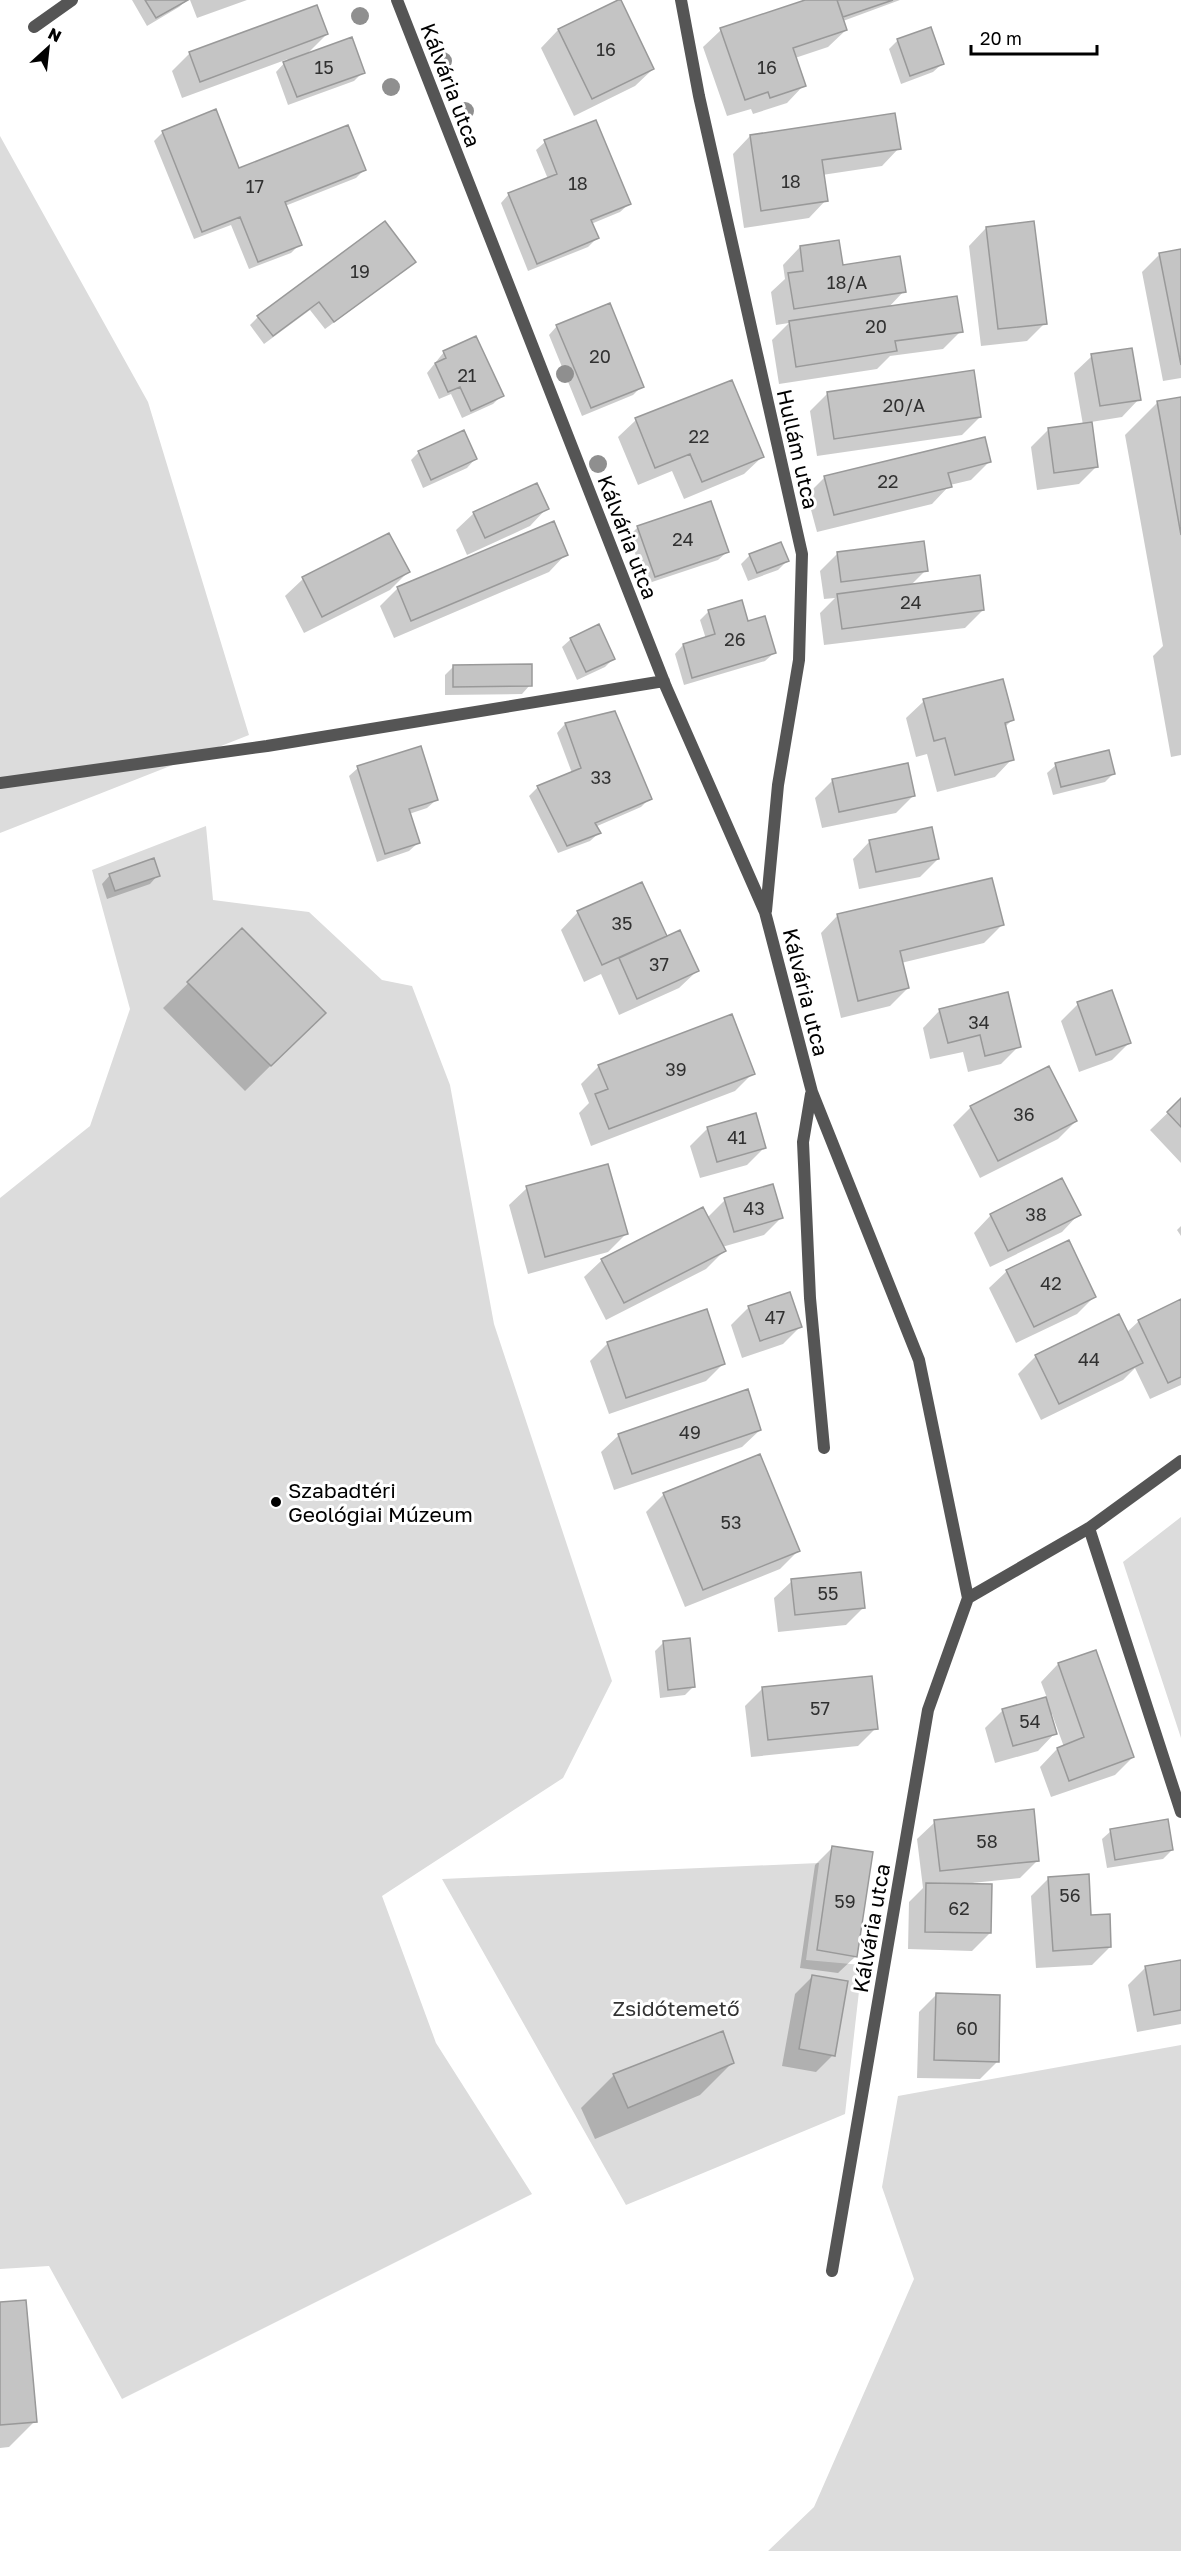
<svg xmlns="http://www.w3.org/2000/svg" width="1181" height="2551" font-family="'Golos Text',sans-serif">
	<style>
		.green { fill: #dcdcdc }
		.shadow { fill: #0003 }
		.building { fill: #c4c4c4; stroke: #999; stroke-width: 1.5 }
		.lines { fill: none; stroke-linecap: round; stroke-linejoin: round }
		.minor { stroke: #555; stroke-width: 12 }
		.tree { fill: #8f8f8f }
		.poi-dot { fill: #000; stroke: #fff; stroke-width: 2 }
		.labels { text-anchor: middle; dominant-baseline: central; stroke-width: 6; stroke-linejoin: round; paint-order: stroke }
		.number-label { font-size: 18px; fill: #313131 }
		.street-label { font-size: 21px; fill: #000; stroke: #fff }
		.poi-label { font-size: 21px; fill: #000; stroke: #fff; text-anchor: start }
		.park-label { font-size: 21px; fill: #333; stroke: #fff }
	</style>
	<rect width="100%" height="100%" fill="#fff"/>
	<path class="green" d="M0 136 148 402 249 735 0 833Z
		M206 826 213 900 309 912 382 980 412 986 450 1085 494 1324 612 1681 563 1778 382 1896 436 2043 532 2194 122 2399 49 2266 0 2269V1198L90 1126 130 1009 92 870Z
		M1181 1517V1738L1123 1562Z
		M819 1863 806 1960 862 1965 845 2114 626 2205 442 1879Z
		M1181 2045V2551H768L814 2507 914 2279 882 2187 898 2096Z"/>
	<path class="shadow" d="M132 0H187L179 7 147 26Z
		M190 0H247L197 18Z
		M809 0H900L843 21 846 30 828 47 795 58 804 85 787 103 753 114 751 109 727 116 703 47 721 30Z
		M620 1 653 69 635 86 574 116 541 48 558 30Z
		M327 34 305 56 363 72 354 81 288 105 276 72 288 59 182 98 172 71 190 53Z
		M898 40 942 64 933 72 901 84 889 49Z
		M163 132 239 170 365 169 356 178 285 206 300 244 291 253 249 269 231 225 194 239 154 141Z
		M750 136 899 148 882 166 822 175 826 200 809 218 744 228 733 154Z
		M545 142 629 204 620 212 591 224 597 238 588 247 528 271 501 203 509 194 548 179 536 150Z
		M986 228 1045 323 1027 341 981 346 969 246Z
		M800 247 904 291 888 308 961 331 943 349 890 356 877 369 779 384 772 340 789 323 776 325 771 292 785 279 783 265Z
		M1181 250V378L1163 381 1142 272 1160 254Z
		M405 270 325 329 310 310 264 344 250 325 258 317Z
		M557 326 642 386 633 395 582 416 549 335Z
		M444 352 502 395 493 404 462 418 451 394 439 399 427 373Z
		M1092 356 1139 399 1122 417 1091 422 1097 466 1079 484 1037 490 1031 447 1049 429 1083 425 1074 373Z
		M828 393 980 417 962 435 817 456 810 411Z
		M1181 399V755L1171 757 1153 656 1163 646 1125 435 1157 403Z
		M636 420 762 457 744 474 684 499 672 471 638 485 618 437Z
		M419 452 475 459 467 468 423 488 411 460Z
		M989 462 971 480 950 485 932 504 817 532 807 495 825 477Z
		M547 508 530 526 467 555 456 530 474 513Z
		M638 527 727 552 718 560 646 584 629 536Z
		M838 553 926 570 910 586 983 610 965 628 824 645 820 613 835 598 824 599 820 571Z
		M566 554 549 572 394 638 380 606 398 588Z
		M750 555 787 561 778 570 748 581 741 564Z
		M408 572 390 590 304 633 285 596 303 579Z
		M709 611 774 653 765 661 684 685 675 654 683 645 706 639 700 620Z
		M571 639 613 659 605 667 577 680 562 647Z
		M453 667 530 685 522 694 445 695V675Z
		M924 701 1012 720 1004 728 1012 759 995 777 937 792 927 754 916 757 906 718Z
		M614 713 650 798 641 807 595 827 599 833 590 841 558 853 529 796 538 787 572 773 557 733 565 724Z
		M1056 765 1113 774 1105 782 1053 795 1047 773Z
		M358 768 436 800 427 808 409 814 418 843 409 851 377 862 349 776Z
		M833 780 914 795 896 813 822 828 815 798Z
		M870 841 938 859 920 877 859 889 853 859Z
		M110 875H158L150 884 107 899 102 884Z
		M642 884 666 938 697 971 679 988 619 1015 601 974 584 982 561 930 578 912Z
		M838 915 1002 925 984 943 901 963 908 988 890 1006 841 1018 821 933Z
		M242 930 324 1013 245 1091 163 1008Z
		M1078 1004 1129 1043 1112 1060 1079 1072 1061 1021Z
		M940 1010 1019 1046 1001 1064 968 1072 963 1052 930 1059 923 1028Z
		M599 1066 753 1073 735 1091 591 1146 579 1113 589 1103 581 1084Z
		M1049 1068 1076 1121 1058 1139 980 1178 953 1125 971 1107Z
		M1181 1100V1163L1150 1130Z
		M708 1128 764 1148 747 1165 700 1178 690 1146Z
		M527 1188 626 1234 608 1252 528 1274 509 1205Z
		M725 1200 782 1217 764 1235 722 1247 724 1251 706 1269 606 1320 584 1277 602 1260 707 1218Z
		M1079 1214 1062 1232 990 1267 974 1233 991 1215Z
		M1181 1226V1236L1177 1230Z
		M1007 1271 1094 1297 1077 1314 1016 1343 989 1288Z
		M1181 1301V1385L1150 1399 1135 1368 1123 1380 1041 1420 1018 1374 1036 1356 1126 1333 1139 1321Z
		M749 1307 800 1327 783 1344 742 1358 731 1325Z
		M608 1343 724 1363 706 1381 609 1414 590 1361Z
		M760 1430 742 1447 614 1490 601 1452 619 1435Z
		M664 1494 798 1551 780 1569 685 1607 646 1512Z
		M792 1581 864 1607 846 1625 778 1632 774 1598Z
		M664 1642 693 1687 685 1695 660 1698 655 1651Z
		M1058 1664 1133 1757 1115 1775 1051 1797 1040 1767 1057 1749 1064 1747 1052 1714 1050 1715 1055 1733 1038 1751 995 1763 985 1728 1003 1710 1047 1698 1041 1682Z
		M763 1688 876 1728 858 1746 751 1757 745 1706Z
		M935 1822 1038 1860 1020 1878 972 1883 990 1933 972 1951 908 1949 909 1902 923 1888 917 1839Z
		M1111 1831 1172 1850 1163 1859 1107 1868 1102 1839Z
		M832 1848 856 1956 838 1973 800 1968 815 1865Z
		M1049 1878 1089 1916 1110 1947 1092 1965 1036 1968 1031 1896Z
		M1181 1961V2024L1137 2032 1128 1985 1146 1967Z
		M813 1976 833 2055 816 2072 782 2066 795 1994Z
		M937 1994 998 2061 980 2079 917 2078 919 2012Z
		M733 2062 700 2095 595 2139 581 2108 614 2075Z
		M0 2304 35 2421 9 2447 0 2448Z"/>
	<path class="building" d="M145 0H188L156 18Z
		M618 0H621L654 69 592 99 558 29Z
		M805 0H837L847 30 793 48 806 86 770 98 768 92 745 100 720 28Z
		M837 0H893L843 17Z
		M317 5 328 34 200 82 189 52Z
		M931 27 944 64 910 76 897 39Z
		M352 37 365 73 297 97 283 62Z
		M216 109 239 168 348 125 366 170 285 202 302 245 258 262 240 217 202 232 162 131Z
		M895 113 901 149 822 160 828 201 761 211 750 135Z
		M596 120 631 204 591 220 599 238 537 264 508 193 557 174 544 140Z
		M385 221 416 262 334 322 319 302 273 336 257 316Z
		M1034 221 1047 324 998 329 986 227Z
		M839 240 843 265 900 256 906 292 794 309 788 273 803 271 800 246Z
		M1181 249V365L1159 253Z
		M957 296 963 332 895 341 897 351 796 367 789 321Z
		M610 303 644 387 591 408 556 325Z
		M476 336 504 396 471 411 460 387 448 392 435 363 446 358 443 351Z
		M1132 348 1141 400 1100 406 1091 354Z
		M974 370 981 417 834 439 827 392Z
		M732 380 764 457 702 482 690 454 655 468 635 418Z
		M1181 397V535L1157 401Z
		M1092 422 1098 467 1054 473 1048 428Z
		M464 430 477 459 431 480 418 451Z
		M985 437 991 462 948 473 952 487 834 515 824 476Z
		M537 483 549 509 485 538 473 512Z
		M711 501 729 552 655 577 637 526Z
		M554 521 568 555 411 621 397 587Z
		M389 533 410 572 322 617 302 577Z
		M924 541 928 571 841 582 837 552Z
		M781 542 789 561 757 573 749 554Z
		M980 575 984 610 842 629 837 594Z
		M742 600 748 621 765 616 776 653 692 678 683 644 715 634 708 610Z
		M599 624 615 659 586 672 570 638Z
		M532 664V686L453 687V665Z
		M1003 679 1014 720 1005 723 1014 760 955 775 945 738 934 741 923 699Z
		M615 711 652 799 595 823 601 833 567 846 537 786 581 768 565 723Z
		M421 746 438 800 409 809 420 843 385 854 357 766Z
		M1109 750 1115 774 1061 787 1055 763Z
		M908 763 915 796 839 812 832 779Z
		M932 827 939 859 876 872 869 840Z
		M154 858 160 876 115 891 109 874Z
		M992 878 1004 925 900 951 909 988 858 1001 837 914Z
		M642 882 667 936 602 965 577 911Z
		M242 928 326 1013 271 1066 187 982Z
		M680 930 699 971 637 999 619 958Z
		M1112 990 1131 1043 1096 1055 1077 1002Z
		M1008 992 1021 1047 985 1056 980 1035 948 1043 939 1009Z
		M732 1014 755 1074 609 1129 595 1094 608 1089 598 1065Z
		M1049 1066 1077 1121 998 1161 970 1106Z
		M1181 1098V1127L1167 1112Z
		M756 1113 766 1148 717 1162 707 1127Z
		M608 1164 628 1234 545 1257 526 1186Z
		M1062 1178 1081 1215 1008 1251 990 1214Z
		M773 1184 783 1218 734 1232 724 1198Z
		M703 1207 726 1251 624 1303 601 1259Z
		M1069 1240 1096 1297 1034 1327 1006 1270Z
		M790 1292 802 1327 760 1341 748 1306Z
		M1181 1299V1377L1168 1383 1138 1320Z
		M707 1309 725 1364 626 1398 607 1342Z
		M1119 1314 1143 1363 1059 1404 1035 1355Z
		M748 1389 761 1430 632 1474 618 1434Z
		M760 1454 800 1551 703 1590 663 1493Z
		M861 1572 865 1608 795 1615 791 1579Z
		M690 1638 695 1687 668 1690 663 1641Z
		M1096 1650 1134 1757 1069 1781 1057 1748 1084 1737 1058 1663Z
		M872 1676 878 1729 768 1740 762 1687Z
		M1046 1697 1057 1734 1013 1746 1002 1709Z
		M1034 1809 1039 1861 940 1871 934 1820Z
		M1168 1819 1173 1850 1115 1860 1110 1829Z
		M832 1846 873 1852 857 1957 817 1950Z
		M1089 1874 1091 1915 1110 1914 1111 1947 1053 1951 1048 1877Z
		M926 1883 992 1884 991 1933 925 1932Z
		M1181 1960V2010L1154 2015 1145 1966Z
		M812 1975 848 1981 835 2056 799 2049Z
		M936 1993 1000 1995 999 2062 934 2060Z
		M723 2031 734 2063 628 2108 613 2074Z
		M26 2300 37 2422 0 2425V2302Z"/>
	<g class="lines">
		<path class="minor" d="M397 0 666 687 765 912 812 1092 919 1360 968 1598 928 1710 832 2271
			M681 0 699 96 802 554 799 660 778 785 766 911
			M34 27 72 0
			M0 783 267 746 664 681
			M811 1094 803 1142 810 1298 824 1448
			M1089 1528 1181 1812
			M968 1598 1089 1528 1181 1461"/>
	</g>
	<g class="tree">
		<circle cx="360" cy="16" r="9"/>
		<circle cx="443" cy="61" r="9"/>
		<circle cx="391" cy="87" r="9"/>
		<circle cx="465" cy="111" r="9"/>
		<circle cx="565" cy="374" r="9"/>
		<circle cx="598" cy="464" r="9"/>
	</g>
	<circle class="poi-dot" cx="276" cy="1502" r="6"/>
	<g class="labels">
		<g class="number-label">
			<text x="606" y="49">16</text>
			<text x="324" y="67">15</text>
			<text x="767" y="67">16</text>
			<text x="791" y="181">18</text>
			<text x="578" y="183">18</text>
			<text x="255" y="186">17</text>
			<text x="360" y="271">19</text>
			<text x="847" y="282">18/A</text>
			<text x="876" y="326">20</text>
			<text x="600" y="356">20</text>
			<text x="467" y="375">21</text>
			<text x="904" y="405">20/A</text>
			<text x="699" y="436">22</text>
			<text x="888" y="481">22</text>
			<text x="683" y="539">24</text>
			<text x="911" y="602">24</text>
			<text x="735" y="639">26</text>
			<text x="601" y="777">33</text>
			<text x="622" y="923">35</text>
			<text x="659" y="964">37</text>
			<text x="979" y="1022">34</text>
			<text x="676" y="1069">39</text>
			<text x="1024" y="1114">36</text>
			<text x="737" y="1137">41</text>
			<text x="754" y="1208">43</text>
			<text x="1036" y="1214">38</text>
			<text x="1051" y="1283">42</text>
			<text x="775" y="1317">47</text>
			<text x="1089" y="1359">44</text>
			<text x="690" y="1432">49</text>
			<text x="731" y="1522">53</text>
			<text x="828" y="1593">55</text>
			<text x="820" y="1708">57</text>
			<text x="1030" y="1721">54</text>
			<text x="987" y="1841">58</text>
			<text x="1070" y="1895">56</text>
			<text x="845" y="1901">59</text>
			<text x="959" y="1908">62</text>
			<text x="967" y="2028">60</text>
		</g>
		<g class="street-label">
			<text transform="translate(451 85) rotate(69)">Kálvária utca</text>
			<text transform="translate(798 449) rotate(77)">Hullám utca</text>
			<text transform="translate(628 537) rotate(69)">Kálvária utca</text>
			<text transform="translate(806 992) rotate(76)">Kálvária utca</text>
			<text transform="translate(871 1928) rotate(-80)">Kálvária utca</text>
		</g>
		<g class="poi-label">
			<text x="288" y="1490">Szabadtéri<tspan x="288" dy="24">Geológiai Múzeum</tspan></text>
		</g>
		<g class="park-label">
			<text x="676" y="2008">Zsidótemető</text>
		</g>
	</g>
	<g transform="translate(48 48) rotate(27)" stroke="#ffffff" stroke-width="4.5" paint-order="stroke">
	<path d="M0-4.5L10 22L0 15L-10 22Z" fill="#000000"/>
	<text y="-9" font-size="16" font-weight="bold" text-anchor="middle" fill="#000000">N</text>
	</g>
	<path d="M971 45v9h126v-9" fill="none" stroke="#000000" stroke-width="3"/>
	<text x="980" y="45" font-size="18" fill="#000000" stroke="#ffffff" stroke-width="4.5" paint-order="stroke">20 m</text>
</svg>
